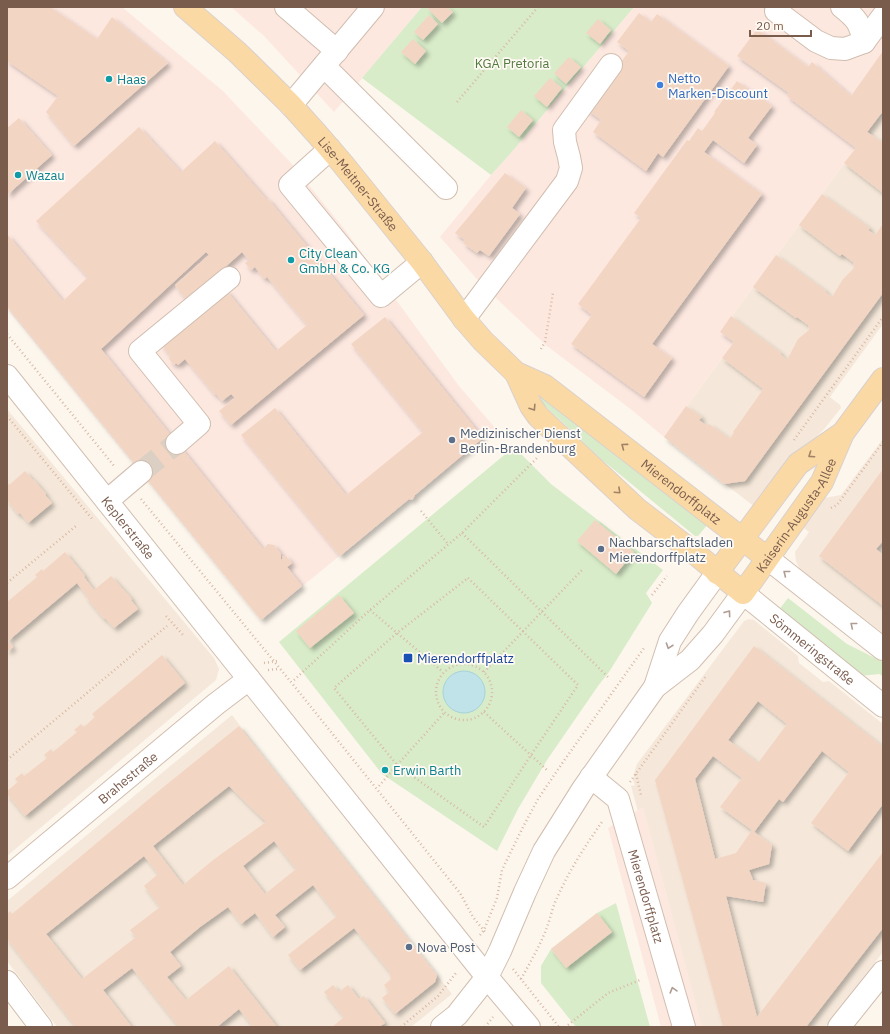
<svg xmlns="http://www.w3.org/2000/svg" width="890" height="1034" font-family="'IBM Plex Sans',sans-serif">
	<style>
		.residential { fill: #f5e8da }
		.commercial { fill: #fde8e0 }
		.green { fill: #d8ecc9 }
		.water { fill: #bfe3e8; stroke: #a5d3da }
		.building { fill: #f3d5c3; fill-rule: evenodd; filter: url(#shadow) }
		.lines { fill: none; stroke-linecap: round; stroke-linejoin: round }
		.minor-tunnel { stroke: #dcd0c4; stroke-width: 22; stroke-dasharray: 22 11; stroke-linecap: butt }
		.minor-casing { stroke: #d1beb0; stroke-width: 24 }
		.major-casing { stroke: #dad1cd; stroke-width: 24 }
		.path { stroke: #d9b8a5; stroke-width: 2.5; stroke-dasharray: 1 3; stroke-linecap: butt }
		.minor { stroke: #fff; stroke-width: 22 }
		.major { stroke: #fbd9a5; stroke-width: 22 }
		.oneway { stroke: #a18267 }
		.oneway2 { stroke: #af9d94 }
		.culture-dot { fill: #0f9aa8; stroke: #fffaf3; stroke-width: 1.5 }
		.shop-dot { fill: #3f7fe0; stroke: #fffaf3; stroke-width: 1.5 }
		.service-dot { fill: #5c6f8a; stroke: #fffaf3; stroke-width: 1.5 }
		.transit-dot { fill: #1a4fb4; stroke: #fffaf3; stroke-width: 1.5 }
		.labels { text-anchor: middle; dominant-baseline: central; stroke-width: 3.5; stroke-linejoin: round; paint-order: stroke }
		.park-label { font-size: 13px; fill: #537a41; stroke: #fffaf3 }
		.shop-label { font-size: 13px; fill: #366cbe; stroke: #fffaf3; text-anchor: start }
		.culture-label { font-size: 13px; fill: #0d838f; stroke: #fffaf3; text-anchor: start }
		.street-label { font-size: 13px; fill: #7a5c4d; stroke: #fffaf3 }
		.service-label { font-size: 13px; fill: #4e5e75; stroke: #fffaf3; text-anchor: start }
		.transit-label { font-size: 13px; fill: #164399; stroke: #fffaf3; text-anchor: start }
	</style>
	<defs>
		<filter id="shadow"><feDropShadow dx="3.5" dy="3.5" stdDeviation="2" flood-color="#0004"/></filter>
	</defs>
	<rect width="100%" height="100%" fill="#fdf6ec"/>
	<path class="residential" d="M883 111V324L830 397 840 405 841 408 825 428 789 465 755 507 664 437 734 342 720 332Z
		M7 409 214 658 219 669 216 680 7 856Z
		M883 439V633L807 577 800 570 796 561 795 552 809 532 801 526 819 499 841 495Z
		M749 619 754 620 798 656 799 663 823 682 829 681 883 724V952L825 1027H697L631 786 635 785 633 780 634 773 637 764 744 621Z
		M232 715 267 761 297 798 452 994 411 1027H57L7 961V901Z"/>
	<path class="commercial" d="M7 7H122L223 91 291 163 345 230 459 386 496 429 415 495 413 499 408 500 261 620 7 308Z
		M231 7H422L334 112 263 35Z
		M634 7H883V111L720 332 734 342 664 437 633 411 547 346 498 300 475 277 440 237 491 175 510 154Z
		M643 807 702 1027H661L608 828Z"/>
	<path class="green" d="M422 7H634L510 154 491 175 362 78Z
		M541 396 708 524 698 536H695L601 459 540 401 539 397Z
		M514 447 551 484 663 570 646 593 652 603 609 672 598 686 547 760 518 809 497 851 382 774 279 642Z
		M788 598 847 644 883 662V677L880 674 859 676 778 611Z
		M616 903 650 1027H576L541 983V966L551 949 597 913Z"/>
	<path class="water" d="M443 692a21 21 0 1 1 42 0a21 21 0 1 1-42 0Z"/>
	<path class="building" d="M7 7H50L97 39 112 17 168 63 74 146 46 112 58 96 7 61Z
		M430 7H447L453 12 442 23 428 9Z
		M639 13 651 22 657 14 729 66 663 157 658 153 646 171 593 132 601 120 586 109 591 104 629 51 617 42Z
		M429 15 438 24 423 40 414 32Z
		M598 19 611 30 600 44 586 33Z
		M757 29 808 67 812 62 851 96 883 51V111L867 132 883 143V193L844 163 856 148 787 96 789 93 737 56Z
		M413 39 426 51 415 64 401 52Z
		M569 57 581 67 566 84 554 73Z
		M550 78 562 88 547 107 534 96Z
		M737 81 772 106 748 138 757 145 744 163 713 140 704 152 762 194 652 344 672 358 644 397 571 344 592 315 578 304 641 218 634 213 687 140 689 141 698 128 702 131 715 113 714 112Z
		M521 110 533 120 519 137 507 127Z
		M19 118 52 155 7 195V128Z
		M139 127 181 172 215 141 267 200 268 199 364 315 231 425 219 411 235 398 231 394 222 401 216 394 215 395 185 359 178 365 176 363 174 365 169 359 171 357 161 344 226 290 276 351 307 325 267 277 264 279 255 267 251 270 245 263 249 260 242 252 187 301 175 285 209 255 206 252 101 349 263 549 268 544 274 545 281 554V559L282 560 283 556H286L292 563 287 567 302 586 261 620 7 306V234L63 301 88 277 36 221Z
		M505 173 526 188 512 208 520 214 489 256 480 250 477 253 463 243 465 240 455 233Z
		M822 194 870 228 868 230 875 235 883 224V293L745 481 724 484 664 437 686 406 702 417 699 420 707 426 709 424 730 439 734 432H733L762 391V388L722 358 734 342 720 332 731 316 781 353 780 354 787 360 798 339 809 330 808 325 797 317 796 318 753 287 776 255 826 291 825 292 832 297 843 279 854 268 853 262 842 254 840 256 799 225Z
		M385 317 483 438 415 495 413 499 411 500 409 499 340 556 241 435 275 408 346 495 423 432 351 344Z
		M883 469V541L876 549 883 555V606L819 556Z
		M25 471 32 479H33L46 494 45 495 52 503 28 523 20 513 18 514 7 500V482L9 485Z
		M595 520 634 552 616 574 577 541Z
		M65 552 85 576 84 577 94 590 111 576 132 599 131 600 138 609 114 628 105 618 104 619 86 597 87 596 77 583 8 641 13 647 7 652V602L37 577 35 575 42 569 43 571Z
		M339 595 354 613 310 648 296 631Z
		M754 646 883 747V804L848 851 811 823 849 772 822 751 783 802 779 799 754 832 772 845 769 864 749 870 753 880 766 883 763 902 726 896 757 1017 883 852V928L806 1027H723L655 780ZM758 701 787 724 758 763 728 740ZM713 756 742 778 720 807 752 830 736 853 715 859 695 779Z
		M162 655 185 683 25 816 7 794V791L18 782 15 779 22 773 24 776 47 758 44 755 51 749 53 752 77 732 74 730 81 724 84 727 95 717 92 714Z
		M239 726 437 975 435 982 395 1014 382 998 389 992 384 985 391 979 389 971 354 928 300 970 288 955 337 916 313 885 275 915 285 927 273 937 255 913 241 924 228 907 200 927 170 952 181 966 167 977 186 1000 229 966 277 1027H253L239 1009 217 1027H179L132 968 103 990 131 1026 129 1027H76L7 939V914L10 911 12 914 161 789ZM229 786 266 822 213 860 183 885 153 846ZM274 841 296 869 265 894 243 866ZM144 856 158 874 144 886 160 907 130 930 136 937 82 979 46 934Z
		M597 913 612 932 566 968 551 949Z
		M333 985 339 992 348 985 359 999 364 996 385 1023 379 1027H332L344 1017 324 992Z"/>
	<g class="lines">
		<path class="minor-tunnel" d="M141 472 177 443"/>
		<g class="minor-casing">
			<g id="minor">
				<path d="M286 7 337 51"/>
				<path d="M780 7 776 11 816 41 831 48 845 49 864 42 883 16"/>
				<path d="M842 7C857 19 860 23 864 42"/>
				<path d="M324 66 446 188"/>
				<path d="M291 105 373 7"/>
				<path d="M330 149 290 185 381 296 422 262"/>
				<path d="M464 319 567 181 571 168 569 157 565 142 564 130 611 65"/>
				<path id="s1" d="M7 376 487 977 529 1027"/>
				<path d="M177 443 199 424 140 351 229 278"/>
				<path d="M107 501 141 472"/>
				<path d="M767 558 883 649"/>
				<path d="M655 687 670 641 688 613 717 573"/>
				<path id="s2" d="M591 777 618 799 684 1027"/>
				<path id="s3" d="M7 878 216 704 249 679"/>
				<path d="M7 982 41 1027"/>
				<path id="s4" d="M442 1027 457 1015 487 977 500 951 525 892 544 851 583 789 655 687 690 660 713 634 743 593 883 706"/>
				<path d="M839 1027 883 972"/>
			</g>
		</g>
		<g class="major-casing">
			<g id="major">
				<path id="s5" d="M185 7 237 52 291 105 317 134 342 163 422 262 464 319 483 341 516 373 545 386 767 558"/>
				<path id="s6" d="M516 373 531 406 538 416 559 436 637 509 697 555 743 593 822 482 843 433 883 379"/>
				<path d="M717 573 798 464 843 433"/>
			</g>
		</g>
		<path class="path" d="M457 102 538 7
			M7 334 115 467
			M541 349 545 342 553 293
			M7 416 93 520
			M794 440 883 317
			M141 499 291 682 460 893 473 917 485 932
			M831 508 837 505 883 442
			M421 511 448 544
			M462 533 610 679
			M468 578 578 685 531 755 484 827 397 765 334 688 397 633Z
			M7 583 76 526
			M652 595 667 576
			M370 610 443 672
			M166 616 184 636
			M264 663 277 661
			M436 692a28 28 0 1 1 56 0a28 28 0 1 1-56 0Z
			M268 670 278 669
			M484 672 583 569
			M294 680 370 610 462 533 538 457
			M484 712 547 770
			M7 760 167 626
			M636 774 641 795
			M630 782 706 676
			M379 786 397 765 444 713
			M480 935 484 930 497 898 502 870 523 827 538 799 561 765 644 648
			M513 969 559 1027
			M521 979C530 963 539 947 546 930 550 920 552 908 557 898 569 871 585 846 602 822
			M568 1025 608 993 640 980
			M401 1027 438 996 456 973
			M485 1027 493 1017"/>
		<use href="#minor" class="minor"/>
		<use href="#major" class="major"/>
	</g>
	<defs><path id="oneway-chevron" d="M-2-3.5L2.5 0L-2 3.5" fill="none" stroke-width="1.6" stroke-linecap="round" stroke-linejoin="round"/></defs>
	<g class="oneway">
		<use href="#oneway-chevron" transform="translate(533 408) rotate(57)"/>
		<use href="#oneway-chevron" transform="translate(624 446) rotate(-143)"/>
		<use href="#oneway-chevron" transform="translate(811 455) rotate(146)"/>
		<use href="#oneway-chevron" transform="translate(618 491) rotate(43)"/>
	</g>
	<g class="oneway2">
		<use href="#oneway-chevron" transform="translate(786 573) rotate(-142)"/>
		<use href="#oneway-chevron" transform="translate(728 613) rotate(-54)"/>
		<use href="#oneway-chevron" transform="translate(853 625) rotate(-141)"/>
		<use href="#oneway-chevron" transform="translate(669 646) rotate(109)"/>
		<use href="#oneway-chevron" transform="translate(673 990) rotate(-106)"/>
	</g>
	<g class="culture-dot">
		<circle cx="109" cy="79" r="4"/>
		<circle cx="18" cy="175" r="4"/>
		<circle cx="291" cy="260" r="4"/>
		<circle cx="385" cy="770" r="4"/>
	</g>
	<circle class="shop-dot" cx="660" cy="85" r="4"/>
	<g class="service-dot">
		<circle cx="452" cy="440" r="4"/>
		<circle cx="601" cy="549" r="4"/>
		<circle cx="409" cy="947" r="4"/>
	</g>
	<rect class="transit-dot" x="403" y="653" width="10" height="10" rx="2"/>
	<g class="labels">
		<g class="park-label">
			<text x="512" y="63">KGA Pretoria</text>
		</g>
		<g class="shop-label">
			<text x="668" y="78">Netto<tspan x="668" dy="15">Marken-Discount</tspan></text>
		</g>
		<g class="culture-label">
			<text x="117" y="79">Haas</text>
			<text x="26" y="175">Wazau</text>
			<text x="299" y="253">City Clean<tspan x="299" dy="15">GmbH &amp; Co. KG</tspan></text>
			<text x="393" y="770">Erwin Barth</text>
		</g>
		<g class="street-label">
			<text stroke="none"><textPath href="#s5" startOffset="248">Lise-Meitner-Straße</textPath></text>
			<text stroke="none"><textPath href="#s5" startOffset="699">Mierendorffplatz</textPath></text>
			<text stroke="none"><textPath href="#s6" startOffset="414">Kaiserin-Augusta-Allee</textPath></text>
			<text stroke="none"><textPath href="#s1" startOffset="194">Keplerstraße</textPath></text>
			<text stroke="none"><textPath href="#s4" startOffset="623">Sömmeringstraße</textPath></text>
			<text stroke="none"><textPath href="#s3" startOffset="157">Brahestraße</textPath></text>
			<text stroke="none"><textPath href="#s2" startOffset="136">Mierendorffplatz</textPath></text>
		</g>
		<g class="service-label">
			<text x="460" y="433">Medizinischer Dienst<tspan x="460" dy="15">Berlin-Brandenburg</tspan></text>
			<text x="609" y="542">Nachbarschaftsladen<tspan x="609" dy="15">Mierendorffplatz</tspan></text>
			<text x="417" y="947">Nova Post</text>
		</g>
		<g class="transit-label">
			<text x="417" y="658">Mierendorffplatz</text>
		</g>
	</g>
	<rect width="890" height="1034" fill="none" stroke="#7a5c4d" stroke-width="16"/>
	<path d="M750 30v6h61v-6" fill="none" stroke="#7a5c4d" stroke-width="2"/>
	<text x="756" y="30" font-size="12" fill="#7a5c4d" stroke="#fffaf3" stroke-width="3" paint-order="stroke">20 m</text>
</svg>
